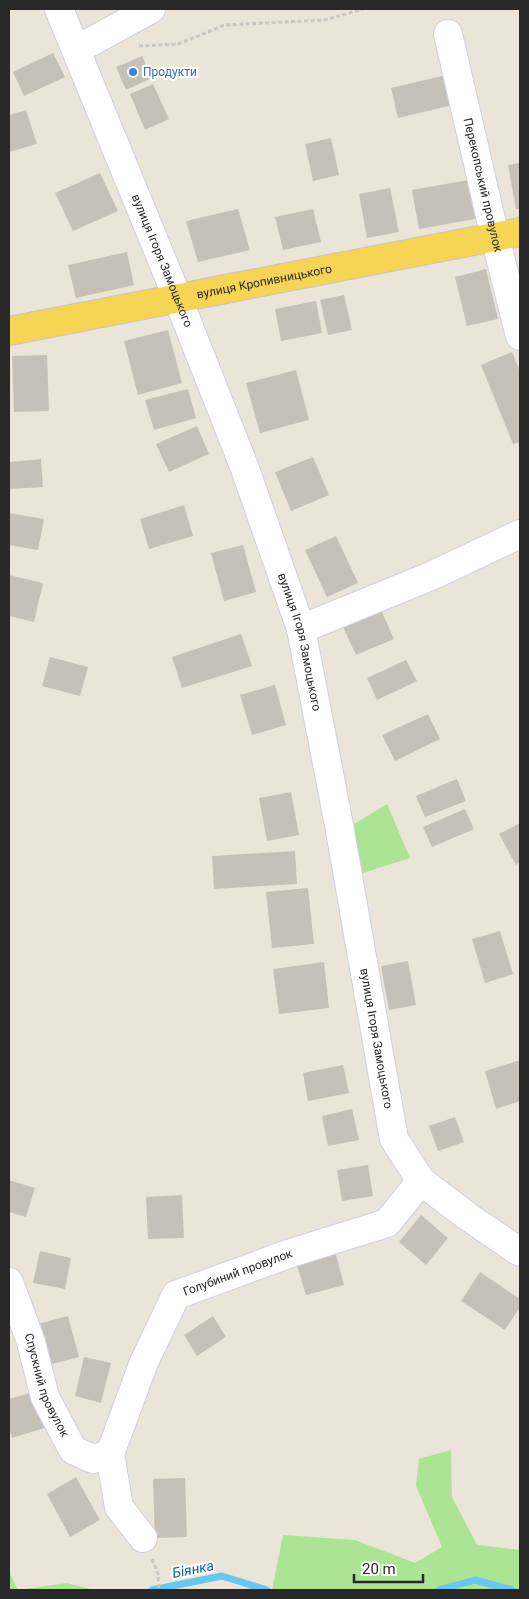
<svg xmlns="http://www.w3.org/2000/svg" width="529" height="1599" font-family="Roboto,sans-serif">
	<style>
		.green { fill: #abe492 }
		.lines { fill: none; stroke-linecap: round; stroke-linejoin: round }
		.stream { stroke: #66c8f2; stroke-width: 7 }
		.building { fill: #c6c1b8 }
		.minor-casing { stroke: #ced1e2; stroke-width: 30 }
		.major-casing { stroke: #c7c7c7; stroke-width: 30 }
		.path { stroke: #c7c7c7; stroke-width: 3; stroke-dasharray: 4 2.5; stroke-linecap: butt }
		.minor { stroke: #fff; stroke-width: 28 }
		.major { stroke: #f5d553; stroke-width: 28 }
		.shop-dot { fill: #3f7fe0; stroke: #fff; stroke-width: 2 }
		.labels { text-anchor: middle; dominant-baseline: central; stroke-width: 4.5; stroke-linejoin: round; paint-order: stroke }
		.shop-label { font-size: 12px; fill: #366cbe; stroke: #fff; text-anchor: start }
		.street-label { font-size: 12px; fill: #282828; stroke: #fff }
		.water-label { font-size: 14px; font-style: italic; fill: #08639b; stroke: #fff }
	</style>
	<rect width="100%" height="100%" fill="#ebe4d8"/>
	<path class="green" d="M387 804 410 858 363 873 351 826Z
		M451 1450 452 1497 477 1545 520 1550V1590H272L283 1535 355 1540 415 1563 442 1547 416 1486 419 1459Z
		M9 1572 18 1590 67 1583 94 1590H9Z"/>
	<g class="lines">
		<path class="stream" d="M152 1590 222 1576 267 1590
			M439 1590 475 1580 512 1590"/>
	</g>
	<path class="building" d="M53 53 65 77 24 96 13 72Z
		M142 56 152 78 126 90 116 67Z
		M446 75 453 105 398 118 391 88Z
		M153 84 169 119 145 130 130 94Z
		M26 110 37 144 9 152V115Z
		M331 138 339 175 313 181 305 144Z
		M520 163V209H516L508 165Z
		M100 173 118 211 73 231 55 193Z
		M468 180 475 219 419 229 412 190Z
		M390 188 399 232 367 238 359 194Z
		M238 209 250 250 198 262 186 221Z
		M313 209 321 242 283 250 275 217Z
		M127 252 134 285 76 298 68 265Z
		M486 269 498 319 467 326 455 277Z
		M344 295 352 330 328 335 320 300Z
		M316 301 322 333 281 341 275 309Z
		M168 330 182 383 138 395 124 341Z
		M512 352 520 372V442L513 444 481 365Z
		M47 355 49 411 14 412 12 356Z
		M296 370 309 420 260 433 246 383Z
		M188 389 196 418 154 430 145 400Z
		M197 426 209 454 169 472 156 444Z
		M313 457 329 495 291 511 275 472Z
		M41 459 43 487 10 489 9 462Z
		M184 505 193 536 149 549 140 519Z
		M9 513 44 519 38 550 9 545Z
		M336 536 358 583 327 597 305 550Z
		M243 545 256 592 224 601 211 553Z
		M9 575 43 583 34 622 9 616Z
		M381 610 394 639 356 655 343 627Z
		M241 634 252 666 182 688 172 657Z
		M50 657 88 667 80 696 42 686Z
		M406 660 417 681 377 700 367 678Z
		M275 685 286 725 252 735 240 695Z
		M428 714 440 739 395 761 382 735Z
		M457 779 466 801 425 817 416 796Z
		M291 792 299 835 267 841 259 798Z
		M465 809 474 829 432 847 423 827Z
		M520 823V862L516 865 499 834Z
		M295 851 297 884 214 889 212 856Z
		M308 888 314 944 272 948 266 892Z
		M500 931 513 974 485 983 472 939Z
		M408 961 416 1005 389 1010 381 966Z
		M324 962 329 1008 279 1014 273 969Z
		M520 1060V1101L496 1109 485 1071Z
		M343 1065 349 1093 308 1101 303 1073Z
		M352 1109 359 1140 328 1146 322 1116Z
		M455 1117 464 1142 438 1151 429 1126Z
		M368 1165 373 1196 342 1201 337 1170Z
		M9 1180 35 1188 26 1217 9 1212Z
		M182 1195 184 1238 148 1239 146 1197Z
		M421 1215 448 1238 426 1265 399 1242Z
		M40 1251 71 1258 65 1289 33 1283Z
		M335 1251 344 1285 306 1295 296 1262Z
		M480 1272 520 1299V1307L505 1330 461 1301Z
		M68 1316 79 1357 48 1365 38 1324Z
		M213 1316 226 1337 197 1356 184 1335Z
		M84 1357 111 1363 101 1403 75 1396Z
		M37 1391 48 1427 12 1438 9 1428V1399Z
		M76 1477 100 1520 70 1537 47 1494Z
		M185 1478 187 1537 155 1538 153 1479Z"/>
	<g class="lines">
		<g class="minor-casing">
			<g id="minor">
				<path id="s1" d="M59 9 178 299 244 466 301 629 339 825 394 1139 421 1181 467 1216 520 1252"/>
				<path id="s2" d="M448 34 495 237 520 336"/>
				<path d="M76 50 151 9"/>
				<path d="M301 629 431 576 520 534"/>
				<path id="s3" d="M9 1282 31 1342 45 1397 73 1450 93 1459 110 1454"/>
				<path id="s4" d="M143 1538 119 1507 110 1454 144 1362 176 1295 291 1253 387 1223 421 1181"/>
			</g>
		</g>
		<g class="major-casing">
			<g id="major">
				<path id="s5" d="M9 331 520 232"/>
			</g>
		</g>
		<path class="path" d="M139 46 178 44 225 25 325 20 363 9
			M152 1559 158 1574 159 1590"/>
		<use href="#minor" class="minor"/>
		<use href="#major" class="major"/>
	</g>
	<circle class="shop-dot" cx="133" cy="72" r="5"/>
	<g class="labels">
		<g class="shop-label">
			<text x="143" y="72">Продукти</text>
		</g>
		<g class="street-label">
			<text stroke="none"><textPath href="#s2" startOffset="155">Перекопський провулок</textPath></text>
			<text stroke="none"><textPath href="#s1" startOffset="272">вулиця Ігоря Замоцького</textPath></text>
			<text stroke="none"><textPath href="#s5" startOffset="260">вулиця Кропивницького</textPath></text>
			<text stroke="none"><textPath href="#s1" startOffset="678">вулиця Ігоря Замоцького</textPath></text>
			<text stroke="none"><textPath href="#s1" startOffset="1082">вулиця Ігоря Замоцького</textPath></text>
			<text stroke="none"><textPath href="#s4" startOffset="331">Голубиний провулок</textPath></text>
			<text stroke="none"><textPath href="#s3" startOffset="110">Спускний провулок</textPath></text>
		</g>
		<g class="water-label">
			<text transform="translate(193 1569) rotate(-11)">Біянка</text>
		</g>
	</g>
	<rect width="529" height="1599" fill="none" stroke="#282828" stroke-width="20"/>
	<path d="M354 1574v8h69v-8" fill="none" stroke="#282828" stroke-width="2.5"/>
	<text x="362" y="1574" font-size="15" fill="#282828" stroke="#ffffff" stroke-width="4" paint-order="stroke">20 m</text>
</svg>
